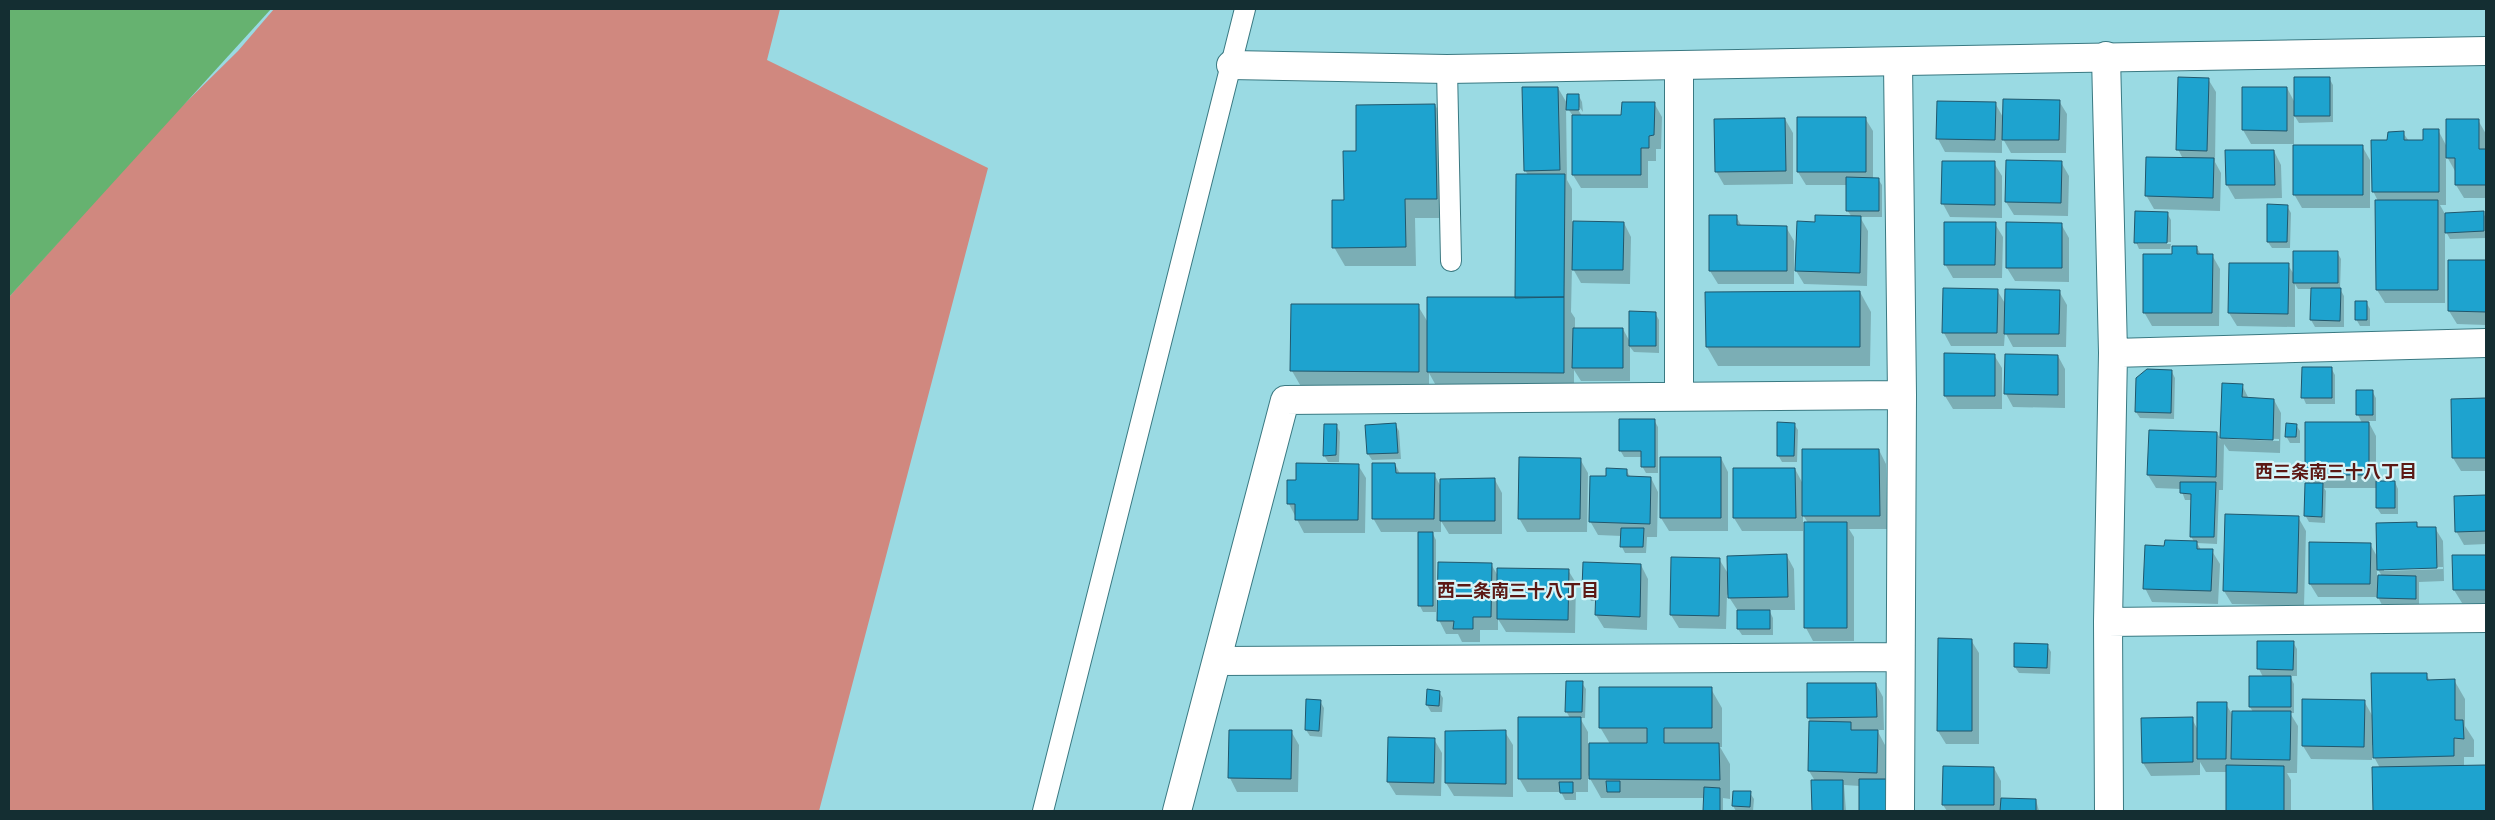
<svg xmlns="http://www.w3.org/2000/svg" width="2495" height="820" font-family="'Noto Sans','Noto Sans JP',sans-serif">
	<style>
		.green { fill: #d0887f }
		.water { fill: #66b270 }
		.shadow { fill: #0003; fill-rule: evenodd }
		.building { fill: #1ea3cf; stroke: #21576c }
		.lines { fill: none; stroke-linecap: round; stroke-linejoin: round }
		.service-casing { stroke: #3a7982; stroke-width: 22 }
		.minor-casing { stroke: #3a7982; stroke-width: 30 }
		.tertiary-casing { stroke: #3a7982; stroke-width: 30 }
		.service { stroke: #fff; stroke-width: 20 }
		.minor { stroke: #fff; stroke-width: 28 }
		.tertiary { stroke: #fff; stroke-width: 28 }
		.labels { text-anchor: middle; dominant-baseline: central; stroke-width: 4.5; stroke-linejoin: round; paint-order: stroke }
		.neighbourhood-label { font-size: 18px; font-weight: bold; fill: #5c1814; stroke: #d6f5f9 }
	</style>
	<rect width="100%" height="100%" fill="#9adae3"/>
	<path class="green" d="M274 9H780L767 60 988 168 819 811H9V297L167 121 238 51Z"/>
	<path class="water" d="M9 9H271L9 297Z"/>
	<path class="shadow" d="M2329 78 2333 85V122L2299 123 2294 115V144H2251L2243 130 2244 88H2287L2295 103Z
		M2208 79 2216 92 2215 162 2221 173 2220 211 2154 209 2146 195 2183 159 2178 149Z
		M1558 88 1568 105 1579 96 1582 102 1583 112 1577 104 1575 105 1582 116H1623L1654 103 1662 117 1661 149H1656V161H1648V188H1581L1573 175V116L1566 106 1567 180 1572 189V222L1624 223 1631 237 1630 284 1581 283 1572 267 1571 312 1575 318V329H1623L1630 342 1655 313 1659 320V353L1634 352 1630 347V381H1581L1574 370V392L1439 391 1429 373V390H1303L1292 371V305L1418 306 1429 324 1517 298 1528 175 1525 170Z
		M2059 101 2067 114 2066 153H2011L2002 137V153L1945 152 1938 139 1995 103 2004 119Z
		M1435 105 1446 124 1447 218H1415L1416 266H1345L1334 247 1358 152Z
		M1865 118 1873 131V179H1878L1882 185V217H1860L1868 231 1867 286 1804 284 1795 269 1816 223 1852 217 1847 210V185H1806L1798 172Z
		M1785 119 1793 133V184L1724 185 1716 171Z
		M2478 120 2486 134V198H2464L2456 185 2455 171 2446 155V205H2440L2445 214 2483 213 2486 218V238L2450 239 2445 230V303H2385L2377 290 2378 201 2373 191 2389 141 2403 133 2409 141H2424L2438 130 2447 147Z
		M2362 146 2370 160V208H2302L2294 194Z
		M2227 151H2274L2281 165 2282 198 2235 199 2227 185Z
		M2061 162 2069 176 2068 216 2014 215 2006 202Z
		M1994 163 2002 176V218L1950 217 1943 204Z
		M2287 206 2291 213 2290 248H2272L2268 242Z
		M2167 213 2171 220V242H2138V244H2171L2170 249H2139L2136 242Z
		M1736 216 1742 227H1786L1794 241V284H1718L1710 271Z
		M1995 224 2003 237 2002 278H1953L1945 264Z
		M2061 224 2069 238V282L2015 281 2007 268Z
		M2197 248 2201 255H2212L2220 269 2219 326H2152L2144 312 2170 256Z
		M2337 252 2341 259 2340 289 2344 296V327H2315L2311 320 2312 289H2298L2295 284V327L2237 326 2229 313 2288 265 2295 276Z
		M2450 261H2486V325L2457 324 2449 311Z
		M1997 290 2006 305 2059 291 2067 305 2066 347H2013L2005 332 2004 346H1951L1944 333Z
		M1860 292 1871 312 1870 366H1718L1707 347 1706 293Z
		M2366 302 2370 309V326H2360L2356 319Z
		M1994 355 2002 368V409H1953L1945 396Z
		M2058 356 2065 369V408L2013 407 2006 394Z
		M2331 368 2335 375V404H2306L2303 397Z
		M2172 372 2175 378 2174 419 2140 418 2136 412Z
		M2223 384 2242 385 2249 399 2274 400 2281 413 2280 453 2229 451 2224 444 2223 490H2219L2217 544 2197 543 2201 550 2212 551 2220 564 2218 604 2152 602 2145 588 2166 548 2194 542 2191 536 2192 500H2185L2181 489 2156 488 2148 475 2217 433 2221 440ZM2227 437 2279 439V441L2227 439Z
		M2372 391 2376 398V421H2368L2376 436V482H2395L2398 489V514H2381L2377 508V488H2324L2326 491 2325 523 2309 522 2305 515 2312 485 2306 475 2362 423 2358 415Z
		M2453 400H2486V471H2461L2453 458Z
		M1654 420 1658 427V473H1646L1642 466V457H1624L1620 450Z
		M1395 424 1399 431 1401 459 1372 460 1368 454Z
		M1794 424 1798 430 1797 462H1782L1778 455Z
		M1336 425 1340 432 1339 462H1328L1324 455Z
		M2296 425 2300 431V443H2290L2286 436Z
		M1879 450 1886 464 1887 529H1849L1854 537V641H1813L1806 628V523H1808L1803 515V531H1742L1734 518V470L1795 469 1803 484Z
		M1721 458 1728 472V531H1669L1661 518Z
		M1580 459 1588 473 1587 532H1527L1519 518Z
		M1395 464 1400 474H1434L1441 487 1495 480 1502 493V534H1449L1441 521V532H1432L1436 540V612H1423L1420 606 1419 532H1381L1373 518Z
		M1358 465 1366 478 1365 533H1304L1289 504 1297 481Z
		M1626 470 1631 478H1651L1658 492 1657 537H1647L1646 553H1625L1622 547V536L1598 535 1590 521 1607 478Z
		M2486 496V544L2464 545 2456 531 2455 497Z
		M2298 517 2306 531 2304 606 2232 604 2224 591Z
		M2416 523 2419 528H2435L2443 541 2444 581 2419 582V605H2382L2378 597H2318L2310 584 2370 544 2378 558ZM2443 567V569L2384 571V568ZM2377 568 2382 576H2377Z
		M1787 556 1794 569 1795 610H1769L1773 618V635H1742L1738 629V611L1727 594 1726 629 1679 628 1671 615 1719 559 1729 575Z
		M2454 556H2486V603H2462L2454 590Z
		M1491 564 1498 576 1568 570 1576 583 1575 633 1506 632 1498 619V630H1480V642H1462L1458 634H1446L1439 620Z
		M1584 564 1641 565 1648 579 1647 630 1604 628 1596 615 1597 601H1591L1584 588Z
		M1971 640 1979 653V744H1946L1938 731Z
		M2293 642 2297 649V676H2290L2294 684V713H2290L2298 726 2297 773H2287L2291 780V811H2227V772H2206L2200 762V775L2151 776 2143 763 2192 719 2198 730 2226 704 2233 716 2253 712 2250 707 2263 677 2259 669Z
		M2047 645 2051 652 2050 674 2019 673 2015 667Z
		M2426 674 2430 681 2454 680 2465 699V726L2474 740V757H2464V766H2486V811H2374L2373 768H2380L2374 757V745H2372V760L2311 759 2303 746 2364 701 2373 717Z
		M1582 683 1586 689 1585 718H1580L1588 732V744H1610L1600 727 1711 689 1722 708V747H1720L1730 764V799L1723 798V811H1704L1705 798H1601L1588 775V792H1576V800H1565L1561 792H1527L1519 778 1570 718 1566 711Z
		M1876 684 1883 697 1884 730H1877L1885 745V780L1894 811H1860V786L1844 785 1846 811H1813V781H1815L1809 771 1810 721 1808 717Z
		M1428 691 1439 692 1443 698 1442 712H1431L1427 705Z
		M1320 701 1324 708 1322 737 1310 736 1306 730Z
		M1230 731H1291L1299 745 1298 792H1237L1230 778Z
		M1505 732 1513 745V797L1454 796 1446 783Z
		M1434 739 1442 753 1441 796 1396 795 1388 782Z
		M1994 768 2001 781V799L2036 800 2039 811H1947L1943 805Z
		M1750 793 1754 799 1753 811H1736L1733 806Z"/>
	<path class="building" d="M2178 77 2209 78 2207 151 2176 150Z
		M2294 77H2330V116H2294Z
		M1522 87H1558L1560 170 1524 171Z
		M2242 87H2287V131L2242 130Z
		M1567 94H1579V110H1566Z
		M2003 99 2060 100 2059 140H2002Z
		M1937 101 1996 102 1995 140 1936 139Z
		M1622 102H1655L1654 135 1649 136V148H1641V175H1572V115H1621Z
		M1435 104 1437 199H1405L1406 247 1332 248V200H1344L1343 151H1356V105Z
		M1797 117H1866V172H1797Z
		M1785 118 1786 171 1715 172 1714 119Z
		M2446 119H2479V149H2486V185H2455V158H2446Z
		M2423 129H2439V192H2372L2371 140H2387L2388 132 2404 131V140H2423Z
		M2293 145H2363V195H2293Z
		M2225 150H2274L2275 185H2226Z
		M2146 157 2214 158 2213 198 2145 196Z
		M2006 160 2062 161 2061 203 2005 202Z
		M1942 161H1995V205L1941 204Z
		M1516 174H1565L1564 297 1515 298Z
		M1846 177 1879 178V211H1846Z
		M2375 200H2438V290H2376Z
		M2267 204 2288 205 2287 242H2267Z
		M2135 211 2168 212 2167 243H2134Z
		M2484 211V231L2445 233V213Z
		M1709 215H1737V225L1787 226V271H1709Z
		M1815 215 1861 216 1860 273 1795 271 1797 221 1815 222Z
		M1573 221 1624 222 1623 270H1572Z
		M1944 222H1996L1995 265H1944Z
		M2006 222 2062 223V268H2006Z
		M2172 246H2197V254H2213L2212 313H2143V254H2172Z
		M2293 251H2338V283H2293Z
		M2448 260H2486V312L2448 311Z
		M2229 263H2289L2288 314 2228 313Z
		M1943 288 1998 289 1997 333H1942Z
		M2311 288H2341L2340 321 2310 320Z
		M2005 289 2060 290 2059 334H2004Z
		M1860 291V347H1706L1705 292Z
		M1427 297H1564V373L1427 372Z
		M2355 301H2367V320H2355Z
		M1291 304H1419V372L1290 371Z
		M1629 311 1656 312V346H1629Z
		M1573 328H1623V368H1572Z
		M1944 353 1995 354V396H1944Z
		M2005 354 2058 355V395L2004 394Z
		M2302 367H2332V398H2301Z
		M2147 369 2172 370 2171 413 2135 412 2136 378Z
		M2222 383 2243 384 2242 397 2274 399 2273 440 2220 438Z
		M2356 390H2373V415H2356Z
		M2486 398V458H2452L2451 399Z
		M1619 419H1655V467H1641V451H1619Z
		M1777 422 1795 423 1794 456H1777Z
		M2305 422H2369V475H2305Z
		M1396 423 1398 453 1367 454 1365 425Z
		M2286 423 2297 424 2296 437H2285Z
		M1324 424H1337L1336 455 1323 456Z
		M2149 430 2217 432 2216 477 2147 475Z
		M1802 449H1879L1880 516H1802Z
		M1519 457 1581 458 1580 519H1518Z
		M1660 457H1721V518H1660Z
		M1296 463 1359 464 1358 520H1295V504H1287V480H1296Z
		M1372 463H1395L1396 473H1435L1434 519H1372Z
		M1606 468 1627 469V476L1651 477 1650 524 1589 522 1590 476H1606Z
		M1733 468H1795L1796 518H1733Z
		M1495 478V521H1440V479Z
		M2376 481H2395V508H2376Z
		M2180 482H2216L2214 537H2190L2191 494 2180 493Z
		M2305 483H2323L2322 517 2304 516Z
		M2486 495V531L2455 532 2454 496Z
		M2225 514 2299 516 2297 593 2223 591Z
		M1804 522H1847V628H1804Z
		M2417 522V527H2436L2437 568 2377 570 2376 523Z
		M1621 528H1644L1643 547H1620Z
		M1418 532H1433V606H1418Z
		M2165 540 2197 541V549H2213L2211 591 2143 589 2145 545 2164 546Z
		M2309 542 2371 543 2370 584H2309Z
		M1787 554 1788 597 1728 598 1727 556Z
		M2452 555H2486V590H2453Z
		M1671 557 1720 558 1719 616 1670 615Z
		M1438 562 1492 563 1491 617H1473V629H1453L1454 621H1437Z
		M1583 562 1641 564 1640 617 1595 615 1596 588H1582Z
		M1497 568 1569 569 1568 620 1497 619Z
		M2378 575 2416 576V599L2377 598Z
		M1737 610H1770V629H1737Z
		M1938 638 1972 639V731H1937Z
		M2257 641H2294L2293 670 2257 669Z
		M2014 643 2048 644 2047 668 2014 667Z
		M2371 673H2427V680L2455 679V720H2463L2464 739 2454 738V756L2373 758Z
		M2249 676H2291V707H2249Z
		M1566 681H1583L1582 712H1565Z
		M1807 683H1876L1877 717 1807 718Z
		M1599 687H1712V728H1664V743H1719L1720 780 1589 779V743H1647V728H1599Z
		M1427 689 1440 691 1439 706 1426 705Z
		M1306 699 1321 700 1319 731 1305 730Z
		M2302 699 2365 700 2364 747 2302 746Z
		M2197 702H2227L2226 759H2197Z
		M2232 711H2291L2290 760 2231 759Z
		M1518 717H1581V779H1518Z
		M2193 717V762L2142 763 2141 718Z
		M1809 721 1851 722V730H1878L1877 773 1808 771Z
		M1229 730H1292L1291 779 1228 778Z
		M1506 730V784L1445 783V731Z
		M1388 737 1435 738 1434 783 1387 782Z
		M2226 765 2284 766V811H2226Z
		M2486 765V811H2373L2372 767Z
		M1943 766 1994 767V805H1942Z
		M1859 779H1891V811H1859Z
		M1811 780H1843V811H1812Z
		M1606 781H1620V792H1607Z
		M1559 782H1573V793H1560Z
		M1704 787 1720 788V811H1703Z
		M1733 791H1751L1750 807 1732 806Z
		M2001 798 2036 799V811H2000Z"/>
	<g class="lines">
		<g class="service-casing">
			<path id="service" d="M1447 69 1451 261
				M1043 811 1245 9"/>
		</g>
		<g class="minor-casing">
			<path id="minor" d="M2106 56 2113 353 2108 622 2109 811
				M1898 63 1902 395 1900 811
				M1679 67V396
				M2113 353 2486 343
				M2108 622 2486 618
				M1217 661 1900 657
				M1177 811 1285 400 1902 395"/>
		</g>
		<g class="tertiary-casing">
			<path id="tertiary" d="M1231 65 1447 69 2486 51"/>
		</g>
		<use href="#service" class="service"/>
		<use href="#minor" class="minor"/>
		<use href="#tertiary" class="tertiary"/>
	</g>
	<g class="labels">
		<g class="neighbourhood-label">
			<text x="2336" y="471">西三条南三十八丁目</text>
			<text x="1518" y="590">西二条南三十八丁目</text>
		</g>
	</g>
	<rect width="2495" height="820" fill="none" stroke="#142e32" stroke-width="20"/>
</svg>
